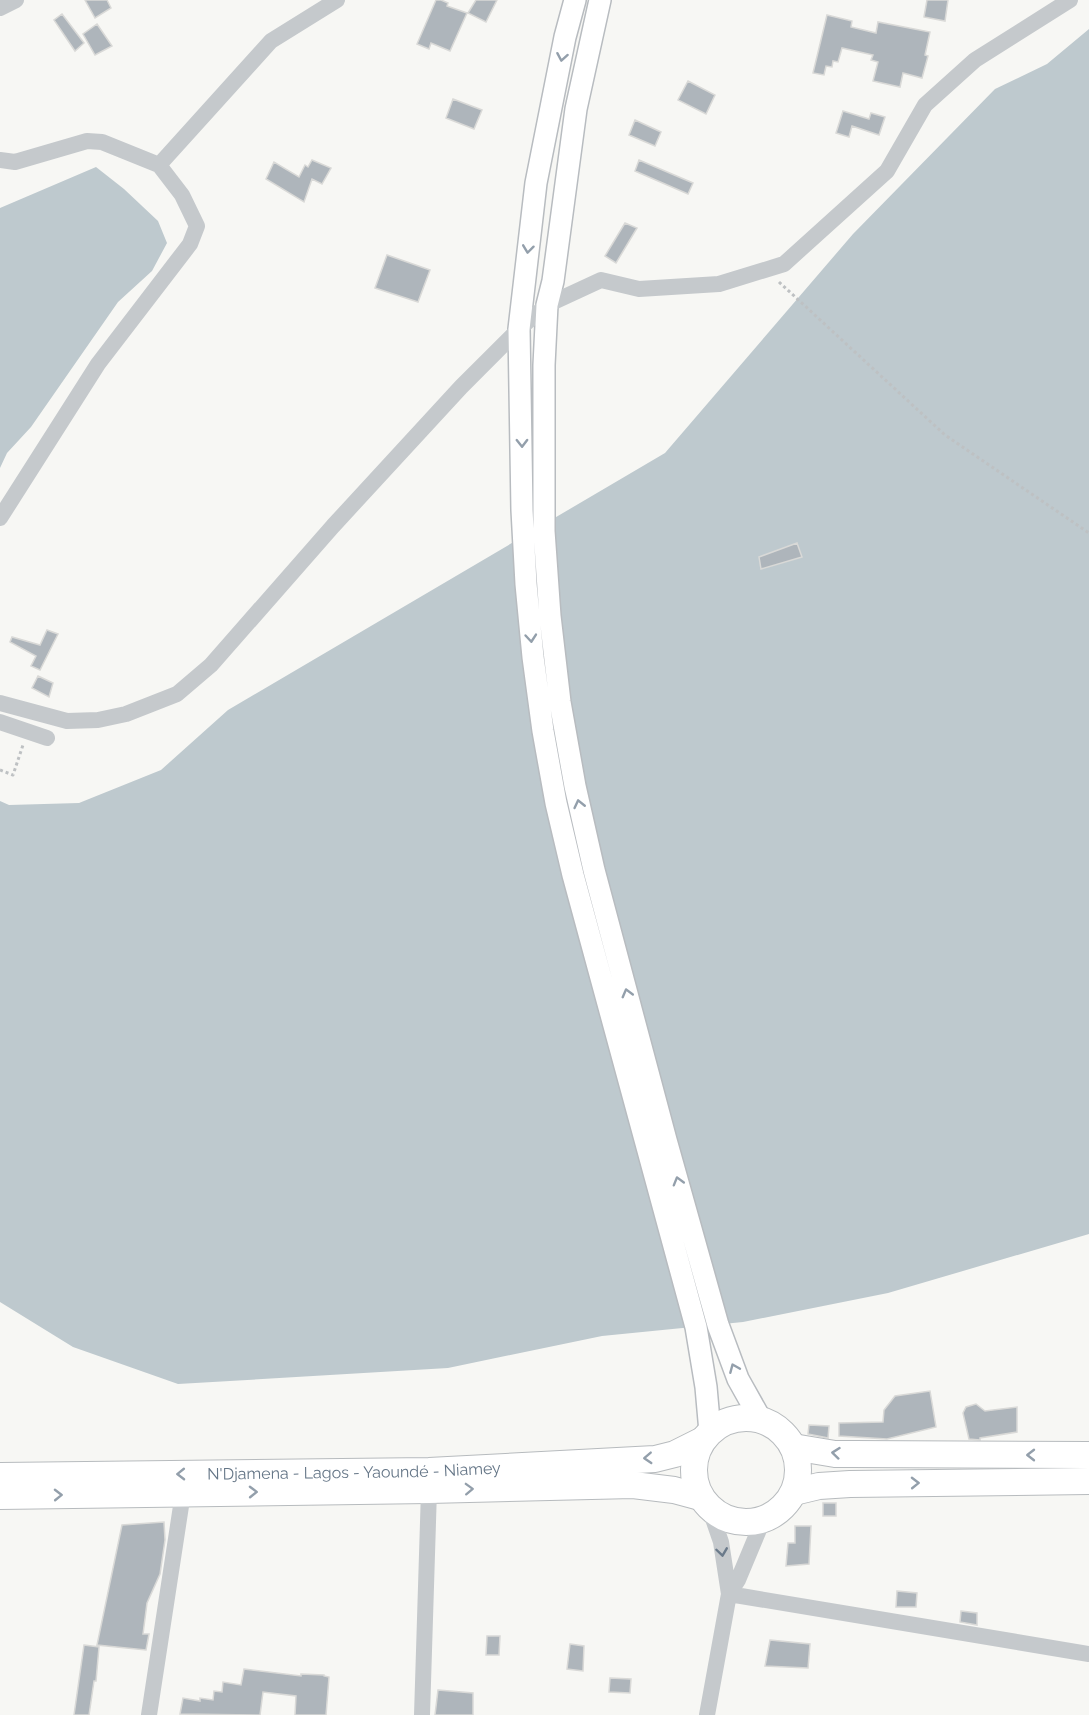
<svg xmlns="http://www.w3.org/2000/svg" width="1089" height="1715" font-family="Raleway,sans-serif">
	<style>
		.water { fill: #bec9ce }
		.building { fill: #aeb5bb; stroke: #d9d9d7; stroke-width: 1.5 }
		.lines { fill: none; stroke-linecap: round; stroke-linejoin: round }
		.major-casing { stroke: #b8bcc0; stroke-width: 24 }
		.highway-casing { stroke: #b7bbbe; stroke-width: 28 }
		.path { stroke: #bec1c3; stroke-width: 3; stroke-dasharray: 3 3; stroke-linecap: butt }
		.minor { stroke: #c5c9cc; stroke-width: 16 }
		.major { stroke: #fff; stroke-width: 21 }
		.highway { stroke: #fff; stroke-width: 26 }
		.oneway { stroke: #939fab }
		.oneway2 { stroke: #6a7a8a }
		.labels { text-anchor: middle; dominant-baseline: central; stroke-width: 6; stroke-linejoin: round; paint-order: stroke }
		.street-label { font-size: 16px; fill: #657687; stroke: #fff }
	</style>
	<rect width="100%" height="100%" fill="#f7f7f4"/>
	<path class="water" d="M1089 29V1234L888 1293 743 1322 602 1336 448 1368 178 1384 73 1347 0 1302V801L9 805 79 803 161 770 228 710 665 453 853 234 995 89 1047 64Z
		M96 167 124 189 158 221 167 243 152 271 118 302 31 427 7 453 0 468V208Z"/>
	<path class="building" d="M85 0H107L111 8 95 18Z
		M436 0H441L448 3 447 6 467 13 450 51 431 43 429 49 417 44Z
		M476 0H497L486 22 468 13Z
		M927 0H948L945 21 924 17Z
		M62 14 84 43 75 51 54 20Z
		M827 15 852 21 851 27 876 33 878 22 930 32 925 55 928 56 922 78 903 73 900 87 873 81 878 62 871 60 873 55 842 48 838 62 833 61 832 67 826 66 824 75 813 73Z
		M97 24 112 46 95 55 83 34Z
		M688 81 715 95 706 114 678 100Z
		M453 99 482 110 474 129 446 118Z
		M843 111 869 119 871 113 885 117 879 135 852 126 849 137 836 133Z
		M635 120 661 132 655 146 629 135Z
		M312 160 331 168 322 184 312 179 304 202 266 179 274 162 299 177 305 165 308 167Z
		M639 160 693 183 688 194 635 171Z
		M625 223 637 228 616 263 605 256Z
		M387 255 430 270 418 302 375 288Z
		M797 543 802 557 761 569 759 557Z
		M47 630 58 634 40 670 31 666 36 656 10 642 12 637 40 645Z
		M38 676 53 683 49 697 32 688Z
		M930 1391 936 1427 887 1439 839 1436V1423L883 1422 884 1410 895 1396Z
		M976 1404 985 1411 1017 1407V1432L980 1438V1440L969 1439 963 1413 966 1407Z
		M809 1425 829 1426 828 1438 808 1434Z
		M823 1503H836V1516H823Z
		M164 1522 165 1540 160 1574 147 1603 143 1634H149L146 1650 97 1645 122 1525Z
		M795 1526H811L809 1564 786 1566 788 1543H795Z
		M897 1591 917 1593 916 1607H896Z
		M961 1611 977 1613V1625L960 1622Z
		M487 1636H500L499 1655H486Z
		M770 1640 810 1644 808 1668 765 1666Z
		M570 1644 584 1646 583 1671 567 1669Z
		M84 1645 99 1647 96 1681H94L89 1715H74Z
		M244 1669 301 1676V1674L324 1675V1676L329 1677 326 1715H295L296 1696 263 1692 260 1715 180 1714 183 1698 200 1701V1698L213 1700 214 1691 222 1692 223 1682 241 1685Z
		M610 1678 631 1679 630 1693 609 1692Z
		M438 1690 473 1693V1715H435Z"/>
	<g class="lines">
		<g class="major-casing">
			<path id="major" d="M575 0 565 37 536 183 519 329 522 510 526 584 533 657 543 731 556 803 573 875 696 1327 706 1387 710 1432
				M600 0 576 109 553 281 547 305 544 365V531L550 616 560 702 575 786 594 870 666 1140 718 1325 738 1379 761 1420"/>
		</g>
		<g class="highway-casing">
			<g id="highway">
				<circle cx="746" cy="1470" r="52"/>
				<path d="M793 1447 835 1454H852L1089 1455"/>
				<path id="s1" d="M0 1476 429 1471 655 1459 675 1454 703 1440"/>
				<path d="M794 1492 819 1486 850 1484 1089 1481"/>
				<path d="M0 1496 429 1490 633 1485 674 1490 700 1497"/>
			</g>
		</g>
		<path class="path" d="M779 282 945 435 1089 533
			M0 770 13 775 23 745"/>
		<path class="minor" d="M0 8 16 0
			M0 160 15 162 87 141 102 142 159 165 182 195 197 226 190 244 98 364 0 518
			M159 165 271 41 337 0
			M0 703 67 721 98 720 126 714 177 694 211 665 333 526 461 387 519 329 547 305 601 280 639 289 719 284 784 264 887 171 925 105 975 60 1070 0
			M0 722 47 738
			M729 1594 1089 1654
			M729 1594 738 1580 763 1520
			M149 1715 183 1493
			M422 1715 429 1490
			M707 1715 729 1594 721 1542 710 1510"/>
		<use href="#major" class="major"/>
		<use href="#highway" class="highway"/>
	</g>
	<defs><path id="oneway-chevron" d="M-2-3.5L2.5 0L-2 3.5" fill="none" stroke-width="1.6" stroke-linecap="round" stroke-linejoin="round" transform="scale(1.5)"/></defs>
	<g class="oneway">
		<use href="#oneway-chevron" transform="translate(562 57) rotate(100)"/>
		<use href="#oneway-chevron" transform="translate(528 249) rotate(97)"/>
		<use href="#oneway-chevron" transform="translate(522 443) rotate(89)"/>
		<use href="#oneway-chevron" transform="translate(531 638) rotate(85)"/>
		<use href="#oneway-chevron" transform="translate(579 804) rotate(-103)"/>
		<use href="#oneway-chevron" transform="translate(627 993) rotate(-105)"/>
		<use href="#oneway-chevron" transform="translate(678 1181) rotate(-106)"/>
		<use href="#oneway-chevron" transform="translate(734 1368) rotate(-113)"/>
		<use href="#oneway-chevron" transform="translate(836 1453) rotate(-174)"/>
		<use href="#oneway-chevron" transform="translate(1031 1455) rotate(-180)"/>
		<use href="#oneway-chevron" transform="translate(648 1458) rotate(177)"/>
		<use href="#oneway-chevron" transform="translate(181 1474) rotate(179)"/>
		<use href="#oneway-chevron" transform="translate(915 1483) rotate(-1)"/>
		<use href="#oneway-chevron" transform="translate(469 1489) rotate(-2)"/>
		<use href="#oneway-chevron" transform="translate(253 1492) rotate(-1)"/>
		<use href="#oneway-chevron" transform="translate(58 1495) rotate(-1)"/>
	</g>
	<use class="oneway2" href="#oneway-chevron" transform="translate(722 1552) rotate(82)"/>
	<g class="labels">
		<g class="street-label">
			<text stroke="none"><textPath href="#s1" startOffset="354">N'Djamena - Lagos - Yaoundé - Niamey</textPath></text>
		</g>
	</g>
</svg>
